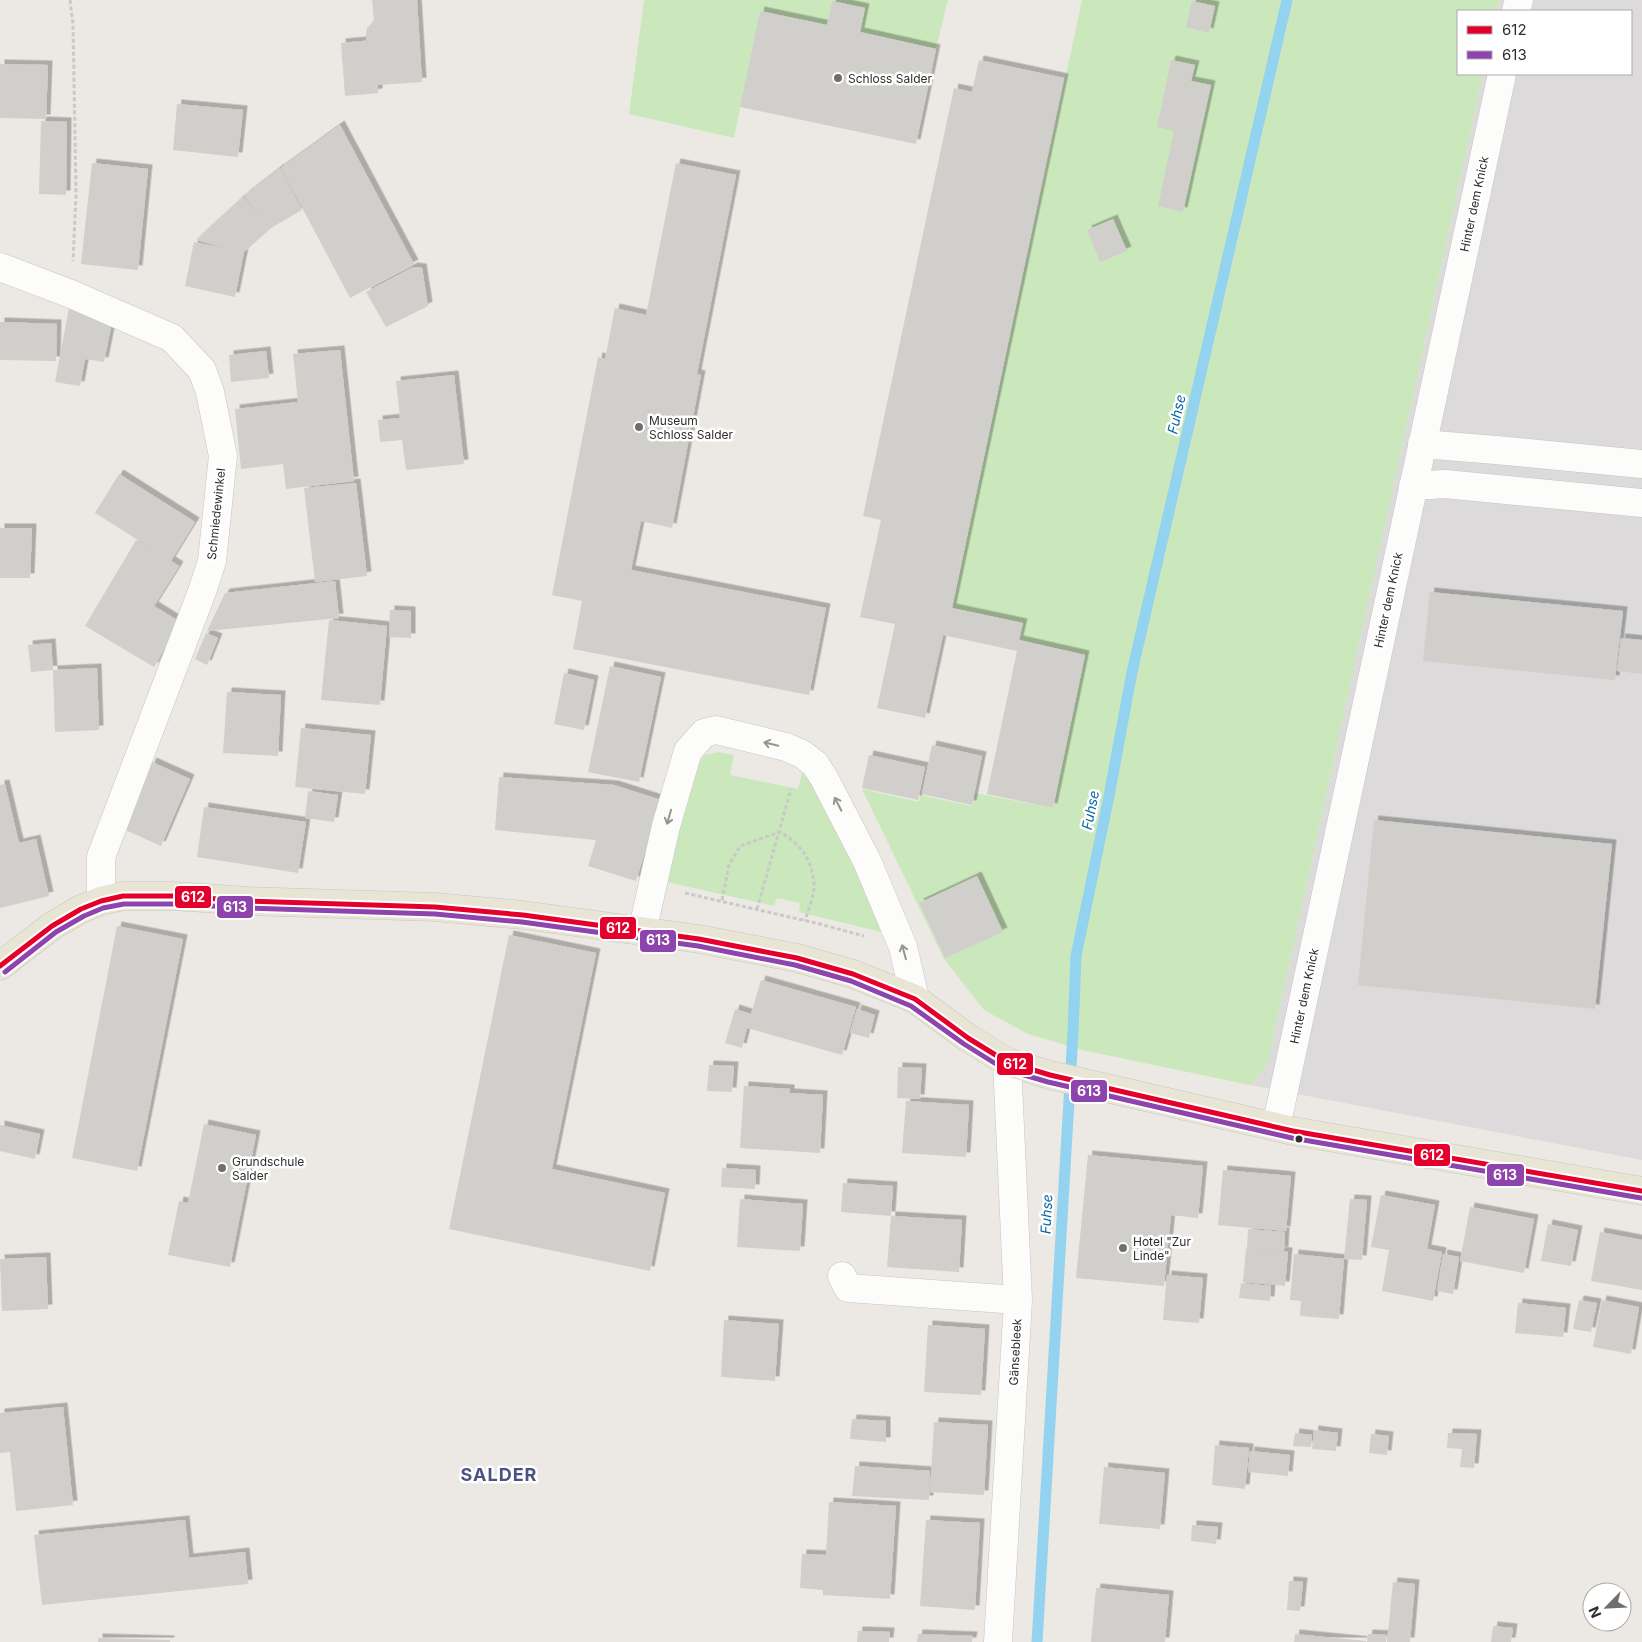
<svg xmlns="http://www.w3.org/2000/svg" width="1642" height="1642" font-family="Inter,sans-serif">
	<style>
		.industrial { fill: #dcdadb }
		.green { fill: #cbe8bc }
		.lines { fill: none; stroke-linecap: round; stroke-linejoin: round }
		.stream { stroke: #94d3f0; stroke-width: 11 }
		.building { fill: #d1cfcb; filter: url(#shadow) }
		.minor-casing { stroke: #c6c5c5; stroke-width: 29 }
		.major-casing { stroke: #c6c5c4; stroke-width: 29 }
		.path { stroke: #c9c9c8; stroke-width: 3; stroke-dasharray: 4 2.5; stroke-linecap: butt }
		.minor { stroke: #fcfcfb; stroke-width: 28 }
		.major { stroke: #e9e5d5; stroke-width: 28 }
		.bus-1-casing { stroke: #fff; stroke-width: 9 }
		.bus-2-casing { stroke: #fff; stroke-width: 9 }
		.bus-1 { stroke: #e4002b; stroke-width: 5 }
		.bus-2 { stroke: #8e44ad; stroke-width: 5 }
		.oneway { stroke: #959594 }
		.poi-dot { fill: #706f6e; stroke: #fff; stroke-width: 2 }
		.bus-dot { fill: #2e2e2e; stroke: #fff; stroke-width: 2 }
		.labels { text-anchor: middle; dominant-baseline: central; stroke-width: 5; stroke-linejoin: round; paint-order: stroke }
		.poi-label { font-size: 12px; fill: #2e2e2e; stroke: #fff; text-anchor: start }
		.street-label { font-size: 12px; fill: #2e2e2e; stroke: #fff }
		.water-label { font-size: 14px; font-style: italic; fill: #0666a9; stroke: #fff }
		.district-label { font-size: 18px; font-weight: bold; letter-spacing: 1px; fill: #4b5182; stroke: #fff }
		.line-badge { stroke: #fff; stroke-width: 2 }
		.badge-label { font-size: 14px; text-anchor: middle; font-weight: bold; fill: #fff }
	</style>
	<defs>
		<filter id="shadow"><feDropShadow dx="4.5" dy="-4.5" stdDeviation="0" flood-color="#0004"/></filter>
	</defs>
	<rect width="100%" height="100%" fill="#ece9e4"/>
	<path class="industrial" d="M1499 0H1642V1160L1250 1085 1267 1067 1483 74H1631V11H1497Z"/>
	<path class="green" d="M644 0H948L936 49 860 32 865 8 832 1 827 25 760 11 734 138 629 114Z
		M1082 0H1499L1497 11H1458V74H1483L1267 1067 1250 1085 1082 1050 1028 1034 984 1010 944 959 862 789 919 802 920 795 972 806 975 793 1053 808 1085 655 1019 640 1022 623 952 608Z
		M718 752 734 755 730 775 798 789 802 773 814 782 893 935 799 912 800 903 777 898 774 906 662 881 696 766 705 755Z"/>
	<g class="lines">
		<path class="stream" d="M1037 1642 1073 1033 1076 956 1109 796 1132 672 1287 0"/>
	</g>
	<path class="building" d="M372 0H417L422 82 378 85V93L345 96 341 43 373 40H366V34L367 28 374 21Z
		M832 1 865 8 860 32 936 49 916 144 740 107 760 11 827 25Z
		M1192 1 1215 6 1209 33 1186 27Z
		M979 60 1064 78 952 608 1023 623 1019 640 1085 655 1053 808 987 794 1017 651 943 635 925 718 877 708 895 624 860 617 881 520 863 516 941 149 954 88 972 92Z
		M1171 60 1195 65 1191 81 1211 85 1183 212 1158 206 1174 131 1157 127Z
		M0 64 48 65 46 119 0 118Z
		M177 104 243 110 238 157 173 150Z
		M41 121 67 122 66 195 39 194Z
		M340 125 414 264 350 298 281 168Z
		M92 163 148 169 138 270 81 264Z
		M676 163 736 175 697 374 701 375 672 528 641 521 631 570 826 608 809 695 573 649 582 601 552 595 598 357 605 359 615 308 646 315Z
		M280 168 302 210 271 228 244 252 235 297 185 286 194 242 229 249 196 240 243 197 263 219 244 196Z
		M1113 219 1127 251 1100 262 1087 230Z
		M413 267 422 268 428 306 386 327 366 292Z
		M69 308 113 317 104 362 85 359 80 386 55 382Z
		M0 322 57 324 56 361 0 360Z
		M340 350 354 481 286 489 283 464 241 469 235 409 298 402 293 354Z
		M266 351 269 378 231 382 229 355Z
		M454 375 464 464 406 470 402 440 380 442 378 420 400 418 396 381Z
		M119 474 195 522 171 561 179 566 154 606 180 622 154 667 85 626 136 540 157 552 95 513Z
		M356 483 367 576 315 582 304 488Z
		M0 528H32L30 578H0Z
		M335 581 339 618 207 631 225 593Z
		M1430 592 1623 611 1615 680 1423 661Z
		M390 610 411 611V638L389 637Z
		M329 620 387 626 380 705 321 700Z
		M206 633 218 638 207 665 195 659Z
		M1621 638 1642 640V674L1617 671Z
		M51 643 53 670 31 672 28 645Z
		M610 666 661 677 639 782 588 772Z
		M97 668 99 730 55 732 53 670Z
		M564 673 594 680 584 730 554 724Z
		M227 692 281 695 278 756 223 753Z
		M301 728 371 735 365 794 295 787Z
		M932 745 982 756 972 805 922 794Z
		M869 755 925 767 918 800 862 788Z
		M152 762 190 779 161 846 123 829Z
		M499 777 614 785 661 800 636 881 588 866 596 840 495 830Z
		M5 784 19 843 36 839 49 896 0 908V785Z
		M308 791 338 795 334 822 305 818Z
		M204 807 306 822 298 873 197 857Z
		M1374 820 1612 844 1595 1009 1358 985Z
		M977 876 1003 932 945 958 919 903Z
		M117 926 183 939 137 1171 72 1158Z
		M509 935 596 953 552 1169 665 1193 650 1271 449 1229Z
		M761 980 856 1007 842 1055 747 1028 742 1048 725 1043 735 1009 751 1014Z
		M857 1009 875 1015 869 1038 850 1033Z
		M709 1065 734 1066 732 1092 707 1091Z
		M898 1067 922 1068 920 1099 897 1098Z
		M744 1086 790 1089V1093L823 1095 820 1153 740 1148Z
		M906 1101 969 1105 966 1157 902 1153Z
		M204 1124 256 1135 230 1267 168 1255 179 1201 188 1203Z
		M0 1125 40 1134 35 1159 0 1151Z
		M1088 1155 1203 1166 1198 1218 1171 1215 1164 1286 1076 1278Z
		M722 1168 756 1170 755 1189 721 1187Z
		M1223 1170 1291 1176 1286 1231 1218 1225Z
		M843 1183 893 1186 891 1216 962 1220 959 1272 887 1267 891 1216 841 1212Z
		M1381 1195 1435 1205 1427 1249 1442 1252 1433 1301 1382 1291 1389 1250 1371 1247Z
		M740 1199 803 1204 800 1251 737 1247Z
		M1350 1199 1367 1200 1362 1260 1344 1259Z
		M1470 1207 1534 1219 1524 1273 1460 1261Z
		M1548 1224 1578 1230 1571 1266 1541 1261Z
		M1248 1229 1285 1232 1284 1251 1247 1248Z
		M1600 1232 1642 1240V1290L1591 1281Z
		M1246 1248 1288 1252 1285 1286 1243 1282Z
		M1294 1254 1344 1259 1339 1319 1300 1316 1301 1301 1290 1300Z
		M1443 1254 1459 1257 1453 1294 1437 1291Z
		M46 1257 48 1309 2 1311 0 1259Z
		M1167 1275 1203 1278 1199 1323 1163 1320Z
		M1241 1283 1271 1286 1270 1301 1239 1298Z
		M1579 1300 1597 1303 1591 1332 1573 1329Z
		M1602 1300 1639 1307 1631 1354 1593 1347Z
		M1518 1303 1566 1308 1563 1337 1515 1333Z
		M724 1320 779 1324 775 1381 721 1377Z
		M928 1325 985 1329 981 1395 924 1392Z
		M63 1407 73 1505 16 1511 10 1452 0 1453V1413Z
		M852 1419 886 1421V1442L850 1439Z
		M934 1422 988 1425 984 1495 930 1492Z
		M1314 1430 1338 1433 1336 1451 1312 1449Z
		M1295 1433 1312 1435 1311 1447 1293 1446Z
		M1448 1433 1477 1434 1474 1468 1460 1467 1462 1449 1447 1448Z
		M1371 1434 1389 1436 1387 1455 1369 1453Z
		M1215 1445 1249 1448 1245 1489 1212 1485Z
		M1250 1451 1290 1455 1288 1476 1248 1472Z
		M855 1466 930 1471 929 1500 852 1496Z
		M1104 1467 1165 1473 1160 1529 1099 1524Z
		M829 1502 896 1506 890 1599 823 1595V1590L800 1588 802 1554 826 1555Z
		M185 1520 189 1558 245 1552 248 1584 42 1605 34 1535Z
		M926 1520 980 1523 975 1610 920 1606Z
		M1192 1525 1218 1527 1216 1544 1191 1541Z
		M1289 1581 1303 1582 1300 1611 1287 1610Z
		M1393 1582 1415 1584 1410 1642H1387Z
		M1096 1588 1169 1595 1165 1642H1091Z
		M1493 1626 1513 1628 1511 1642H1491Z
		M858 1631 890 1632 889 1642H857Z
		M918 1634 973 1636 972 1642H917Z
		M1295 1634 1366 1641V1642H1294Z
		M1368 1634 1387 1635 1386 1642H1367Z
		M98 1638 170 1640V1642H98Z"/>
	<g class="lines">
		<g class="minor-casing">
			<path id="minor" d="M1516 11 1519 0
				M0 267 71 294 172 338 202 370 210 392 223 456 212 561 203 589 101 857V901
				M1422 444 1496 450 1642 464
				M1413 486 1445 484 1642 503
				M642 932 666 826 688 751 704 733 716 730 786 747 802 754 815 764 824 778 867 861 903 947 915 999
				M1276 1127 1502 74
				M842 1276 848 1288 1018 1300
				M998 1642 1018 1300 1007 1062"/>
		</g>
		<g class="major-casing">
			<path id="major" d="M0 966 52 926 81 909 101 901 123 896H174L248 901 435 907 523 915 699 939 797 958 853 974 915 999 968 1038 1007 1062 1050 1075 1293 1131 1642 1191"/>
		</g>
		<path class="path" d="M70 0 73 24 76 195 73 261
			M685 893 820 924 864 936
			M722 900 729 865 740 846 780 832C802 845 813 861 814 886 814 897 808 910 805 921
			M757 909 791 789"/>
		<use href="#minor" class="minor"/>
		<use href="#major" class="major"/>
		<g class="bus-1-casing">
			<path id="bus-1" d="M0 966 52 926 81 909 101 901 123 896H174L248 901 435 907 523 915 699 939 797 958 853 974 915 999 968 1038 1007 1062 1050 1075 1293 1131 1642 1191"/>
		</g>
		<g class="bus-2-casing">
			<path id="bus-2" d="M5 972 56 932 84 916 103 908 124 904H174L248 908 435 914 522 922 698 946 795 965 851 981 911 1006 964 1044 1004 1069 1048 1082 1292 1138 1641 1198"/>
		</g>
		<use href="#bus-1" class="bus-1"/>
		<use href="#bus-2" class="bus-2"/>
	</g>
	<defs><path id="oneway-shaft" d="M-6 0H5M1.5-3L5.5 0L1.5 3" fill="none" stroke-width="1.6" stroke-linecap="round" stroke-linejoin="round" transform="scale(1.25)"/></defs>
	<g class="oneway">
		<use href="#oneway-shaft" transform="translate(771 744) rotate(-166)"/>
		<use href="#oneway-shaft" transform="translate(838 804) rotate(-117)"/>
		<use href="#oneway-shaft" transform="translate(669 817) rotate(106)"/>
		<use href="#oneway-shaft" transform="translate(904 952) rotate(-105)"/>
	</g>
	<g class="poi-dot">
		<circle cx="838" cy="78" r="5"/>
		<circle cx="639" cy="427" r="5"/>
		<circle cx="222" cy="1168" r="5"/>
		<circle cx="1123" cy="1248" r="5"/>
	</g>
	<circle class="bus-dot" cx="1299" cy="1139" r="4.5"/>
	<g class="labels">
		<g class="poi-label">
			<text x="848" y="78">Schloss Salder</text>
			<text x="649" y="420">Museum<tspan x="649" dy="14">Schloss Salder</tspan></text>
			<text x="232" y="1161">Grundschule<tspan x="232" dy="14">Salder</tspan></text>
			<text x="1133" y="1241">Hotel "Zur<tspan x="1133" dy="14">Linde"</tspan></text>
		</g>
		<g class="street-label">
			<text transform="translate(1474 204) rotate(-78)">Hinter dem Knick</text>
			<text transform="translate(216 514) rotate(-84)">Schmiedewinkel</text>
			<text transform="translate(1388 600) rotate(-78)">Hinter dem Knick</text>
			<text transform="translate(1304 996) rotate(-78)">Hinter dem Knick</text>
			<text transform="translate(1015 1352) rotate(-87)">Gänsebleek</text>
		</g>
		<g class="water-label">
			<text transform="translate(1176 414) rotate(-77)">Fuhse</text>
			<text transform="translate(1090 810) rotate(-79)">Fuhse</text>
			<text transform="translate(1046 1214) rotate(-87)">Fuhse</text>
		</g>
		<g class="district-label">
			<text x="499" y="1474">SALDER</text>
		</g>
	</g>
	<g class="line-badge">
		<rect x="174" y="885" width="38" height="24" rx="5" fill="#e4002b"/>
		<rect x="216" y="895" width="38" height="24" rx="5" fill="#8e44ad"/>
		<rect x="599" y="916" width="38" height="24" rx="5" fill="#e4002b"/>
		<rect x="639" y="929" width="38" height="24" rx="5" fill="#8e44ad"/>
		<rect x="996" y="1052" width="38" height="24" rx="5" fill="#e4002b"/>
		<rect x="1070" y="1079" width="38" height="24" rx="5" fill="#8e44ad"/>
		<rect x="1413" y="1143" width="38" height="24" rx="5" fill="#e4002b"/>
		<rect x="1486" y="1163" width="39" height="24" rx="5" fill="#8e44ad"/>
	</g>
	<g class="badge-label">
		<text x="193" y="902">612</text>
		<text x="235" y="912">613</text>
		<text x="618" y="933">612</text>
		<text x="658" y="945">613</text>
		<text x="1015" y="1069">612</text>
		<text x="1089" y="1096">613</text>
		<text x="1432" y="1160">612</text>
		<text x="1505" y="1180">613</text>
	</g>
	<rect x="1457" y="10" width="175" height="65" fill="#ffffff" stroke="#ababab"/>
	<rect x="1467" y="26" width="25" height="8" fill="#e4002b" stroke="#ababab"/>
	<text x="1502" y="35" font-size="15" fill="#2e2e2e">612</text>
	<rect x="1467" y="51" width="25" height="8" fill="#8e44ad" stroke="#ababab"/>
	<text x="1502" y="60" font-size="15" fill="#2e2e2e">613</text>
	<g transform="translate(1607 1607) rotate(246)"><circle r="24" fill="#ffffff" stroke="#ababab"/>
	<path d="M0-4L9 19L0 12L-9 19Z" fill="#706f6e"/>
	<text y="-8" font-size="14" font-weight="bold" text-anchor="middle" fill="#2e2e2e">N</text>
	</g>
</svg>
